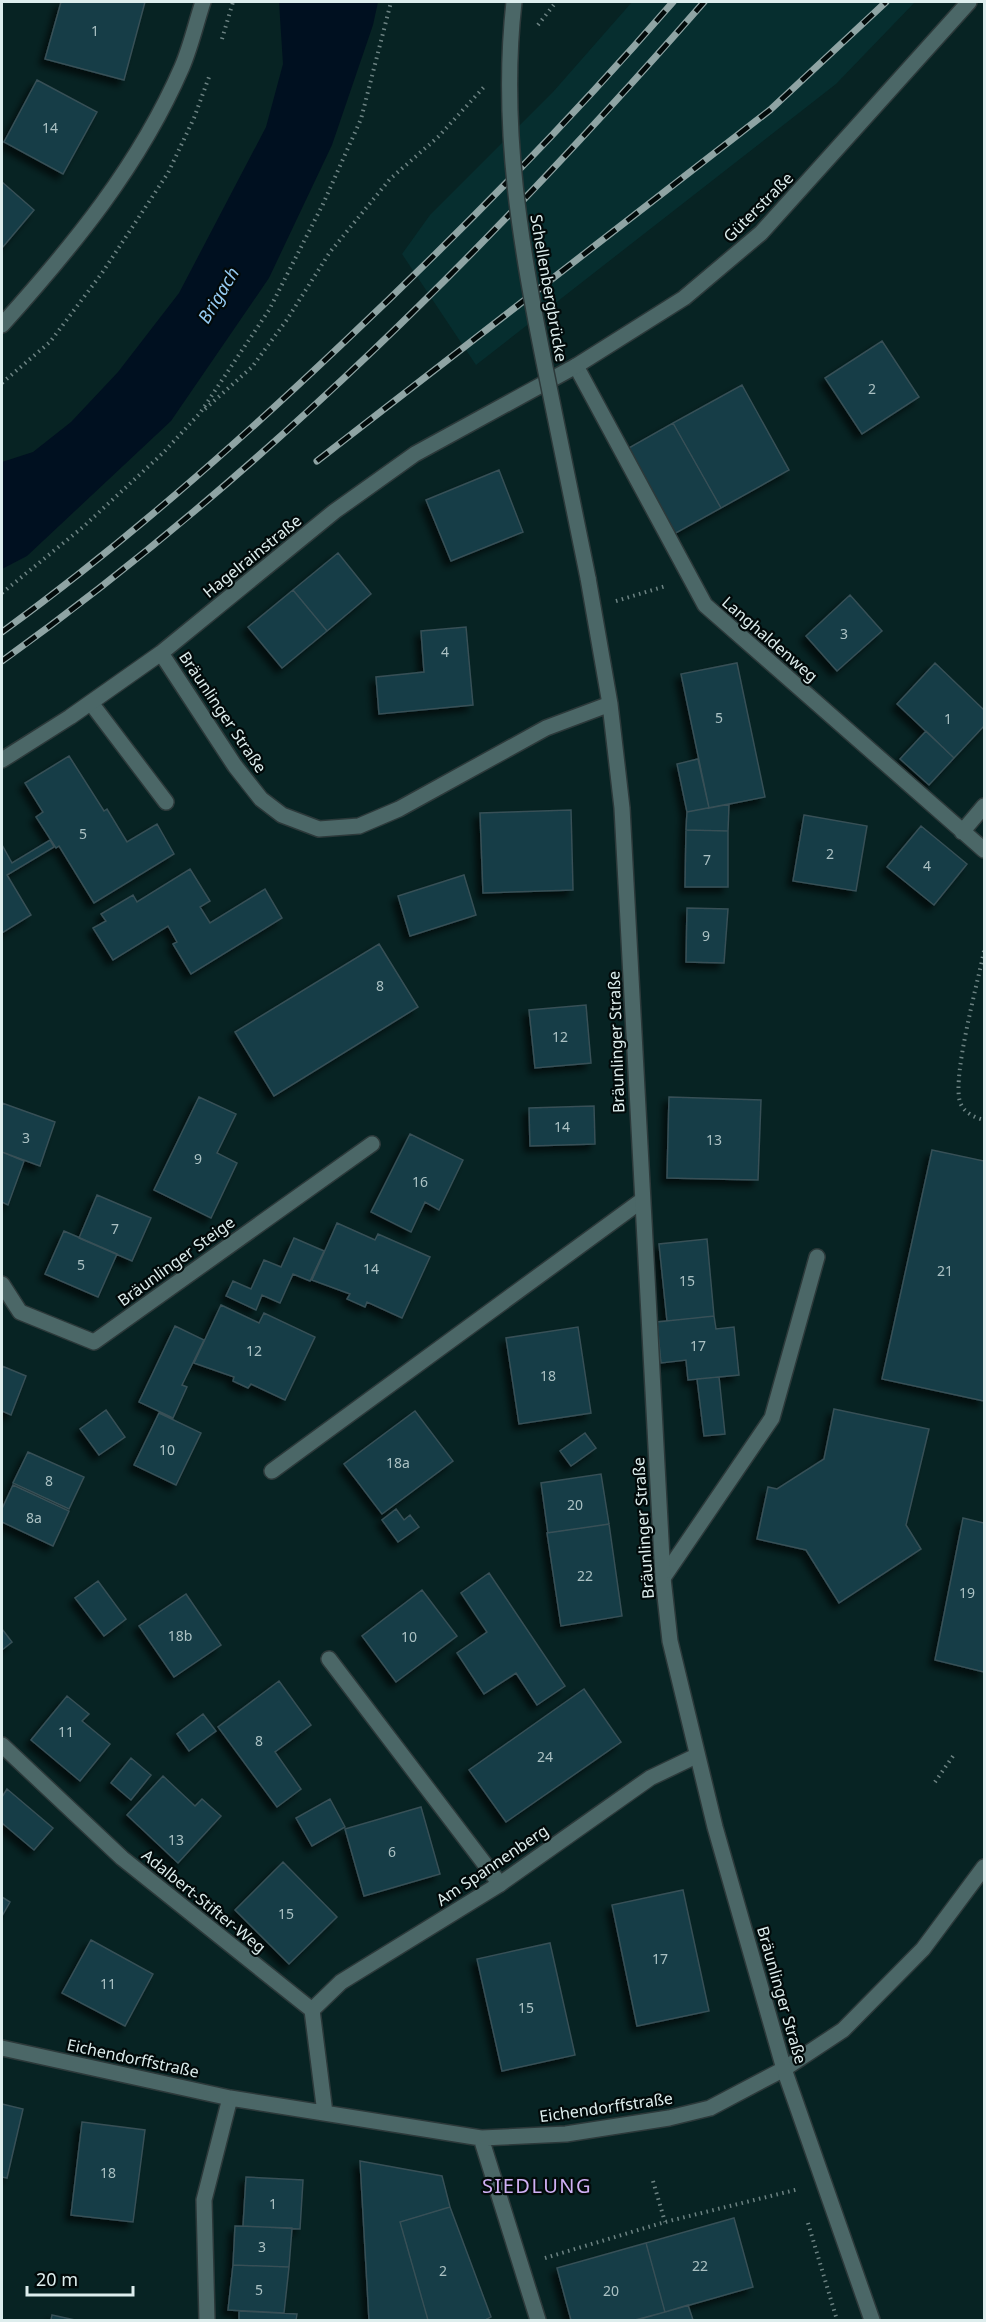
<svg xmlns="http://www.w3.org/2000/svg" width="986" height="2322" font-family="'Noto Sans',sans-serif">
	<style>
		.built { fill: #062e2f }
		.water { fill: #001020 }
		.building { fill: #143c46; stroke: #375057; stroke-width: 1.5; filter: url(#shadow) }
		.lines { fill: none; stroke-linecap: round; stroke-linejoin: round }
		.lane-casing { stroke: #2c393a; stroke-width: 18 }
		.street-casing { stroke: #2c393a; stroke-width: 18 }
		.secondary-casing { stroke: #2c393a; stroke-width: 18 }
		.path { stroke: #6d8383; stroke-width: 4; stroke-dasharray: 1.5 4.5; stroke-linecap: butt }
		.lane { stroke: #4b6767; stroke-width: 15 }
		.street { stroke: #4b6767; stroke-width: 15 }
		.secondary { stroke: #4b6767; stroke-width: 15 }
		.rail-casing { stroke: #8fa4a4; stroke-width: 7 }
		.rail { stroke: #020a0a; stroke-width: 4.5; stroke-dasharray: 14; stroke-linecap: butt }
		.secondary-bridge-casing { stroke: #2c393a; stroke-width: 18; stroke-linecap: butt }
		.secondary-bridge { stroke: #4b6767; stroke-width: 15 }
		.labels { text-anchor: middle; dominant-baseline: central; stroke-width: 4.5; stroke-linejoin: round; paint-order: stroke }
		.number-label { font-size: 14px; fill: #abc1c3 }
		.street-label { font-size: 16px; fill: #ddeded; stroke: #020a0a }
		.water-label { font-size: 18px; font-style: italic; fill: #96cbf2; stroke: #020a0a }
		.quarter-label { font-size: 20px; letter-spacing: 1.5px; fill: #cfb0f4; stroke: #020a0a }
	</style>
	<defs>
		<filter id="shadow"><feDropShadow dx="-5.5" dy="5.5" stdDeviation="3" flood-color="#0009"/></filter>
	</defs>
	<rect width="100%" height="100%" fill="#072323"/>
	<path class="built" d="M632 2H915L836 84 476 365 402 254 430 215 553 92Z"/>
	<path class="water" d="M279 2H378L373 25 332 145 269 278 171 421 27 556 2 569V462L33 452 71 422 118 372 179 293 266 127 283 64Z"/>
	<path class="building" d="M61 2H145L124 80 45 59Z
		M37 80 97 112 63 174 4 142Z
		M2 182 34 210 2 248Z
		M882 341 919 397 862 434 825 378Z
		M742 385 789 470 721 508 673 423Z
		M673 423 721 508 674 534 627 449Z
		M499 470 523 532 451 561 426 500Z
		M338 553 371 594 327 631 293 590Z
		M293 590 327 631 282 668 248 627Z
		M850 595 882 631 837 671 806 636Z
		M466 627 473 705 379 714 376 677 424 672 421 631Z
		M737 663 765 797 709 808 681 674Z
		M935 663 984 710V726L954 758 897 704Z
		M926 731 954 758 929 785 900 759Z
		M69 756 104 811 107 809 127 842 157 824 174 854 94 903 59 846 56 848 36 817 43 812 25 783Z
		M698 759 709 808 687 812 677 764Z
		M729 804 728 831 686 830 687 812Z
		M571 810 573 890 483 893 480 813Z
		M804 815 867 826 856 891 793 881Z
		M921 826 967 864 934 905 887 867Z
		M686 830 728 831V887H685Z
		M50 840 54 847 7 875 31 915 2 933V845L12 863Z
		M190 869 210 901 200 907 210 923 265 889 282 918 191 974 173 944 177 942 168 926 113 960 93 928 106 921 101 914 133 895 137 902Z
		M464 875 476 915 410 936 398 896Z
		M687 908 728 909 724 963 686 962Z
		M379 944 418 1007 274 1096 235 1032Z
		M586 1005 591 1063 535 1068 529 1010Z
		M199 1097 236 1114 217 1153 237 1163 211 1218 154 1190Z
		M669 1097 761 1100 758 1180 667 1178Z
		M2 1103 55 1122 40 1166 2 1152Z
		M594 1106 595 1144 530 1146 529 1108Z
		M410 1134 463 1160 439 1210 425 1202 411 1232 371 1212Z
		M932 1150 984 1161V1401L882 1379Z
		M2 1152 24 1161 8 1205 2 1202Z
		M97 1195 151 1218 132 1261 79 1238Z
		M337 1223 375 1240 378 1234 430 1257 402 1318 367 1302 365 1307 347 1299 350 1294 312 1280Z
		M64 1231 117 1254 98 1297 45 1274Z
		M294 1238 324 1251 310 1281 293 1274 280 1303 262 1295 256 1310 226 1296 233 1281 251 1289 264 1260 281 1267Z
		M707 1239 714 1316 667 1321 659 1244Z
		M221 1305 259 1323 264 1313 315 1337 285 1400 251 1384 248 1388 233 1381 234 1377 194 1363Z
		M714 1316 716 1329 734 1327 739 1375 688 1380 686 1360 661 1363 657 1322Z
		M175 1326 204 1340 182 1385 187 1387 173 1418 139 1402Z
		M578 1327 591 1413 519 1424 506 1338Z
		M2 1366 26 1376 11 1415 2 1411Z
		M719 1377 725 1434 704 1436 697 1379Z
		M834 1409 929 1429 906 1525 921 1549 839 1603 806 1550 757 1539 768 1487 777 1489 824 1459Z
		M106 1410 125 1437 99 1455 80 1429Z
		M415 1411 453 1461 382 1514 344 1464Z
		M159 1413 201 1433 176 1485 134 1465Z
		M585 1433 596 1448 571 1466 560 1451Z
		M28 1452 84 1477 69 1509 13 1483Z
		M601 1474 609 1524 548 1533 541 1483Z
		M13 1485 69 1511 53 1546 2 1522V1509Z
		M396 1509 404 1520 410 1515 419 1527 398 1542 382 1520Z
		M963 1518 984 1523V1672L935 1660Z
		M609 1524 622 1616 561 1626 547 1533Z
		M489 1573 565 1686 537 1705 516 1673 484 1694 457 1653 487 1632 461 1593Z
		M98 1581 126 1619 104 1636 75 1598Z
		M422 1590 457 1636 396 1682 362 1636Z
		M186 1594 221 1645 174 1677 139 1626Z
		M2 1629 12 1642 2 1650Z
		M279 1681 311 1725 275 1752 301 1789 277 1807 218 1727Z
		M584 1689 621 1742 506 1822 469 1770Z
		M67 1696 89 1714 82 1721 110 1744 80 1781 31 1740Z
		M203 1714 216 1731 189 1751 177 1734Z
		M131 1758 151 1775 131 1800 111 1783Z
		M163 1776 195 1806 202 1799 221 1816 178 1863 127 1815Z
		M7 1789 53 1828 34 1850 2 1823V1797Z
		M330 1799 345 1827 312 1846 296 1818Z
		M421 1807 440 1874 364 1896 345 1829Z
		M283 1862 337 1917 289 1964 235 1910Z
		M683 1890 709 2011 637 2026 612 1905Z
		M2 1897 10 1902 2 1916Z
		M91 1940 153 1974 125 2026 62 1993Z
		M550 1943 575 2055 502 2071 477 1959Z
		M2 2104 23 2109 7 2178 2 2177Z
		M82 2122 145 2130 133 2222 71 2215Z
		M360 2161 442 2176 450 2207 400 2222 428 2320H369Z
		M246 2177 303 2180 300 2229 243 2226Z
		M450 2207 491 2317 485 2320H428L400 2222Z
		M734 2218 753 2287 665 2312 646 2243Z
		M235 2226 292 2228 289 2267 233 2265Z
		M646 2243 665 2312 635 2320H571L557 2268Z
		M233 2265 289 2267 284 2313 228 2310Z
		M688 2305 693 2320H637L665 2312Z
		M239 2311 297 2314 296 2320H239Z
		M52 2315 75 2320H51Z"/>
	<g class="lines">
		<g class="lane-casing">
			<path id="lane" d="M91 703 166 802
				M272 1471 641 1201
				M663 1578 772 1418 817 1257
				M329 1659 500 1884"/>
		</g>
		<g class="street-casing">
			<path id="street" d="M576 366 705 605 984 850
				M962 832 984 806
				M2 1284 20 1312 94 1342 372 1144
				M2 1745 122 1858 312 2010 325 2113
				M312 2010 341 1982 500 1884 650 1778 696 1756
				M2 2048 230 2098 481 2138 566 2134 669 2118 710 2108 784 2069 843 2030 923 1949 984 1867
				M481 2138 538 2320
				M207 2320 204 2200 230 2098"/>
		</g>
		<g class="secondary-casing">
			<path id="secondary" d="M2 325C73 246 139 166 182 67 191 46 196 23 203 2
				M588 578 610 704 622 808 663 1578 670 1641 715 1827 784 2069 872 2320
				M161 653 235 766 261 799 282 815 319 829 359 826 399 809 546 728 610 704
				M2 760 70 717 161 653 335 511 415 454 576 366 684 298 761 233 969 2"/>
		</g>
		<path class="path" d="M538 25 556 2
			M222 39 233 2
			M2 383 50 342 102 273 168 173 194 118 209 77
			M205 409 252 367 286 321 330 252 390 179 438 137 484 87
			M2 593 83 527 163 453 200 413 269 310 323 204 361 119 391 2
			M616 601 666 586
			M984 951C978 982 952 1076 960 1102 963 1112 975 1118 984 1120
			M935 1782 953 1756
			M653 2181 665 2222
			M808 2223 837 2320
			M545 2258 665 2222 799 2189"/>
		<use href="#lane" class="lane"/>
		<use href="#street" class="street"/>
		<use href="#secondary" class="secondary"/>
		<g class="rail-casing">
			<path id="rail" d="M317 461 770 110 886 2
				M2 632C122 545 233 447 341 345 457 236 569 122 673 2
				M2 661C263 474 493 243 704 2"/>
		</g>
		<use href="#rail" class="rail"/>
		<g class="secondary-bridge-casing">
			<path id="secondary-bridge" d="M514 2C500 127 521 250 546 372 560 441 574 509 588 578"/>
		</g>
		<use href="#secondary-bridge" class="secondary-bridge"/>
	</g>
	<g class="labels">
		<g class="number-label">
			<text x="95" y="30">1</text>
			<text x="50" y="127">14</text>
			<text x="872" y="388">2</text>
			<text x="844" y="633">3</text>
			<text x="445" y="651">4</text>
			<text x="719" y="717">5</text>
			<text x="948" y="718">1</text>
			<text x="83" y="833">5</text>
			<text x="830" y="853">2</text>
			<text x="707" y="859">7</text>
			<text x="927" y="865">4</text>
			<text x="706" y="935">9</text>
			<text x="380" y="985">8</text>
			<text x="560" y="1036">12</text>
			<text x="562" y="1126">14</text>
			<text x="26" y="1137">3</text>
			<text x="714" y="1139">13</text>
			<text x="198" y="1158">9</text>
			<text x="420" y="1181">16</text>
			<text x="115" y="1228">7</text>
			<text x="81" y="1264">5</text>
			<text x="371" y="1268">14</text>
			<text x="945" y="1270">21</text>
			<text x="687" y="1280">15</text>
			<text x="698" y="1345">17</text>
			<text x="254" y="1350">12</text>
			<text x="548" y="1375">18</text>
			<text x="167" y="1449">10</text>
			<text x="398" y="1462">18a</text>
			<text x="49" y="1480">8</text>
			<text x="575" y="1504">20</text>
			<text x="34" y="1517">8a</text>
			<text x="585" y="1575">22</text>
			<text x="967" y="1592">19</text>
			<text x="180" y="1635">18b</text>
			<text x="409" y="1636">10</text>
			<text x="66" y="1731">11</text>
			<text x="259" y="1740">8</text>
			<text x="545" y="1756">24</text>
			<text x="176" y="1839">13</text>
			<text x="392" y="1851">6</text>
			<text x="286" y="1913">15</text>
			<text x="660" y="1958">17</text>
			<text x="108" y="1983">11</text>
			<text x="526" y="2007">15</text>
			<text x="108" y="2172">18</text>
			<text x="273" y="2203">1</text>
			<text x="262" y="2246">3</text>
			<text x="700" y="2265">22</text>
			<text x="443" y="2270">2</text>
			<text x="259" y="2289">5</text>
			<text x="611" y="2290">20</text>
		</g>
		<g class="street-label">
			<text transform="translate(758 207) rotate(-45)">Güterstraße</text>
			<text transform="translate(549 288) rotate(80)">Schellenbergbrücke</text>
			<text transform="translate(252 556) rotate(-39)">Hagelrainstraße</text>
			<text transform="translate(770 639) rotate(41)">Langhaldenweg</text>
			<text transform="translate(223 712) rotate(56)">Bräunlinger Straße</text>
			<text transform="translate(616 1042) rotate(-92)">Bräunlinger Straße</text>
			<text transform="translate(176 1261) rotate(-36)">Bräunlinger Steige</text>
			<text transform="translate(643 1528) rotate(-94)">Bräunlinger Straße</text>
			<text transform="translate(492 1865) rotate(-34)">Am Spannenberg</text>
			<text transform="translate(204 1901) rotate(39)">Adalbert-Stifter-Weg</text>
			<text transform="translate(782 1995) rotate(74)">Bräunlinger Straße</text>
			<text transform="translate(133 2058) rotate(12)">Eichendorffstraße</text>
			<text transform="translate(606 2107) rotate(-8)">Eichendorffstraße</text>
		</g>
		<g class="water-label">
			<text transform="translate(218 295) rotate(-59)">Brigach</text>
		</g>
		<g class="quarter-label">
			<text x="537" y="2185">SIEDLUNG</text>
		</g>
	</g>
	<rect width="986" height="2322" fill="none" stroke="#ddeded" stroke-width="6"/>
	<path d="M27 2286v9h106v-9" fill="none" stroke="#ddeded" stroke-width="3"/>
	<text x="36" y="2286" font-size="18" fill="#ddeded" stroke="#020a0a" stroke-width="4.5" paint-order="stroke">20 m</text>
</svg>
